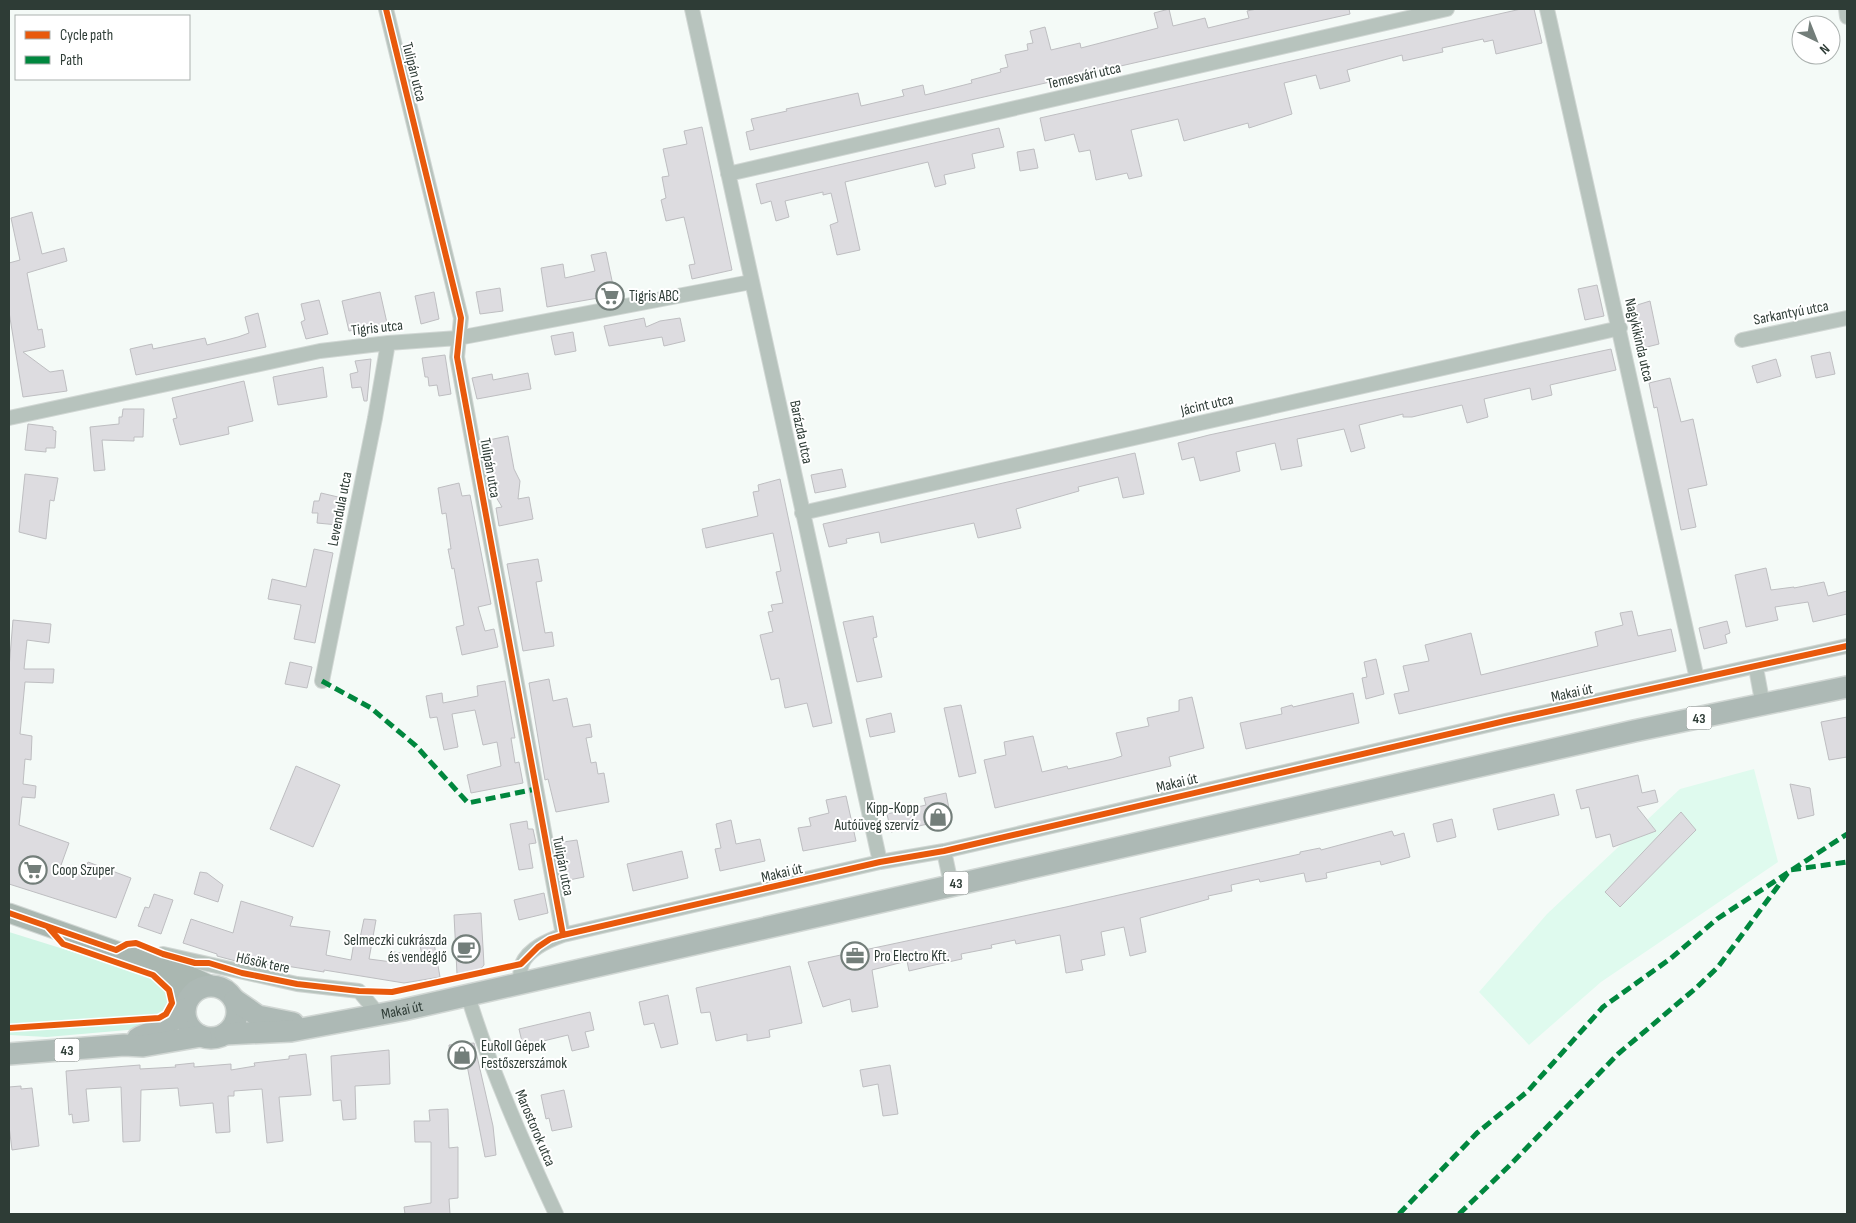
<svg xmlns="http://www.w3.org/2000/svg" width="1856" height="1223" font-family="'Sofia Sans Condensed',sans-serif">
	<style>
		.built { fill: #dffaee }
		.green { fill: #d0f5e5 }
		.building { fill: #dddce0; stroke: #bebec1 }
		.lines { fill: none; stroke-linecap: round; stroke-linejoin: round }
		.street-casing { stroke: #d1d7d4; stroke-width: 16 }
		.secondary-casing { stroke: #d1d7d4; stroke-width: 21 }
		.primary-casing { stroke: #d1d7d4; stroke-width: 24 }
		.street { stroke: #b7c3bd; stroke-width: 14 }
		.secondary { stroke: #aab7b1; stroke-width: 19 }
		.primary { stroke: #adb9b5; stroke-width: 21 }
		.quiet { stroke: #00873e; stroke-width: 5; stroke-dasharray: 10 5; stroke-linecap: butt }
		.cycleway-casing { stroke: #fff; stroke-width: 9 }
		.cycleway { stroke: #e8590c; stroke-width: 6 }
		.labels { text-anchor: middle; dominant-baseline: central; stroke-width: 4; stroke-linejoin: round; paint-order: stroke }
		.shield { fill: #fff; stroke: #6d7672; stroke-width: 1 }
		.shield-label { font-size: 14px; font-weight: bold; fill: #2e3c36 }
		.street-label { font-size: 15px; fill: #2e3c36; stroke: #fff }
		.poi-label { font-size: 15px; fill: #2e3c36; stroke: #fff; text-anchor: start }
	</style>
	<rect width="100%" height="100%" fill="#f4faf7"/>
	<path class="built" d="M1754 769 1778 862 1601 982 1529 1045 1479 992 1547 914 1680 789Z"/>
	<path class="green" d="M9 932 150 976C168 989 173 993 166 1014L139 1029 47 1037 9 1035Z"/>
	<path class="building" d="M1169 9 1173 26 1205 18 1208 28 1249 18 1247 11 1257 9H1349L1350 14 750 150 746 132 754 130 751 119 787 111 786 109 858 93 861 106 904 96 902 90 923 85 925 95 972 83 971 80 1001 72 1000 69 1008 67 1005 55 1028 50 1027 44 1033 43 1030 31 1045 27 1051 50 1080 43 1081 48 1158 28 1154 13Z
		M1521 9H1534L1542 43 1496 54 1493 40 1484 42 1483 39 1442 48 1443 52 1403 61 1402 55 1347 70 1350 81 1320 89 1316 75 1284 83 1292 114 1249 128 1248 123 1184 141 1178 119 1131 130 1142 176 1129 179 1127 173 1096 180 1090 150 1079 152 1074 134 1045 141 1040 118Z
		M702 127 732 270 692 279 689 265 695 264 684 217 666 221 661 200 666 198 662 177 669 176 663 149 687 144 684 131Z
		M999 128 1004 147 972 154 975 168 944 175 946 184 935 187 928 162 845 182 860 250 837 255 830 225 838 222 831 193 823 195V192L785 201 789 217 776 221 771 201 761 204 756 184Z
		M1034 149 1038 168 1020 171 1017 152Z
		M32 212 42 254 64 248 67 261 27 273 38 330 42 329 45 347 23 352 50 372 63 370 67 391 23 397 9 312V263L20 260 11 218Z
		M606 252 615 295 547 307 541 268 563 264 565 278 595 271 591 255Z
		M1597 285 1604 316 1585 320 1578 289Z
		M500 288 503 311 480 314 476 292Z
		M380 292 387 323 349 331 342 301Z
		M434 292 439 319 421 324 415 296Z
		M319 300 328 334 306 339 301 322 305 320 301 304Z
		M1650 301 1659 344 1643 348 1634 306Z
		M258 313 266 347 136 375 130 349 152 344 153 349 205 338 207 345 238 337 249 333 245 317Z
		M644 318 646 327 660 321 680 318 685 341 664 346 662 337 609 346 604 326Z
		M573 332 576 351 555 355 551 336Z
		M1611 349 1616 370 1550 385 1552 395 1532 400 1530 388 1484 399 1488 417 1467 423 1462 405 1412 417H1403V414L1359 425 1365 448 1351 452 1344 429 1297 439 1302 466 1281 470 1275 443 1236 452 1240 471 1200 481 1194 457 1182 460 1178 443 1209 435Z
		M1830 352 1835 374 1816 378 1811 356Z
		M445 355 451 394 439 396 437 385 429 386 428 377H425L422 358Z
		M371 359 367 401H364L361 387 352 388 350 374 358 372 355 361Z
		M1776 359 1781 376 1757 383 1752 366Z
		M323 367 327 397 278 405 273 377Z
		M528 373 531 389 477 399 472 378 492 374 493 380Z
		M1670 378 1681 422 1693 419 1707 485 1688 489 1696 527 1681 530 1657 407 1654 408 1649 383Z
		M244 381 253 421 228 427 229 434 180 445 173 419 177 418 172 398Z
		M123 409H144L143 437H134V441L102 440 105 470 94 471 90 427 119 424V417H122Z
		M28 424 53 427V430L56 431 55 448H46V452L25 450Z
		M508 436 514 469 520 481 518 499 529 497 533 519 499 526 496 508 502 507 490 487 493 461 488 462 484 441Z
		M1135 453 1144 494 1123 498 1118 477 1078 487 1079 491 1016 509 1021 528 978 538 974 523 881 543 879 532 846 539 847 543 829 547 823 524Z
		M842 469 846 487 815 493 811 475Z
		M25 474 58 478 54 501 50 500 46 539 19 532Z
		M780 479 832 723 813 727 807 703 785 708 779 678 771 680 760 635 773 632 768 612 773 611 771 605 783 603 776 572 781 571 773 533 706 548 702 529 758 516 753 492 759 491 758 485Z
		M459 483 462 496 470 495 491 604 478 607 485 631 494 629 498 647 462 655 456 627 464 625 454 568 452 569 448 549H451L446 513 442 514 438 488Z
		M321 493 338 497 336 506 341 507 338 525 317 523 318 513H312L314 501H319Z
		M314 549 333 553 315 643 294 639 301 605 268 599 272 579 306 587Z
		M538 559 542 581 536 582 545 633 552 632 554 646 523 651 507 564Z
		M1766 568 1771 590 1794 587V588L1824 582 1828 596 1847 591V614L1813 622 1808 602 1775 607 1778 620 1746 627 1735 575Z
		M1632 611 1638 636 1671 629 1676 651 1399 714 1394 694 1409 691 1403 666 1429 661 1425 645 1471 633 1481 675 1598 646 1595 632 1623 625 1620 613Z
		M873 616 877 637 873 638 882 677 857 682 843 622Z
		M13 620 51 624 49 643 27 640 24 669H54L53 683 25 682 20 734 32 736 31 760 25 759 23 784 36 786 35 798 22 797 19 825 69 843 60 868 83 876 88 862 131 878 116 918 9 884V668Z
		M1727 621 1730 633 1725 635 1727 643 1704 649 1699 628Z
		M1376 659 1384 694 1366 699 1362 678 1367 677 1364 662Z
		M290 662 312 667 307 688 285 684Z
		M549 679 553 701 567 698 573 727 590 724 592 737 586 738 591 763 596 762 598 774 604 773 609 802 556 812 548 779 545 780 529 683Z
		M505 681 515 738H511L515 763 519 762 523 783 471 793 467 775 501 766 497 742 483 745 475 710 452 714 458 747 444 750 437 717 430 718 426 696 442 693 443 703 478 696 477 686Z
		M1353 693 1359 723 1246 749 1240 723 1282 714 1281 708 1292 705 1293 707Z
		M1192 697 1204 748 1169 757 1171 766 995 808 984 760 1006 755 1004 742 1033 736 1042 772 1067 766 1068 769 1113 759 1122 756 1116 733 1149 726 1147 718 1179 711V700Z
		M961 705 976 773 959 777 944 708Z
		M891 713 895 732 870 737 866 719Z
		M1847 717V757L1829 760 1821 722Z
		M296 766 340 785 313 847 270 829Z
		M1638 775 1642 793 1655 790 1658 802 1637 807 1656 831 1613 847 1610 834 1596 838 1589 807 1581 809 1576 790Z
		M1790 784 1810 788 1814 815 1798 819Z
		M946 793 951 819 891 832 887 814 926 805 924 798Z
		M1554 794 1559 815 1498 830 1493 809Z
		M846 796 856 841 803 851 798 828 811 826 809 818 829 813 826 800Z
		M1681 812 1696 830 1620 907 1605 892Z
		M1452 819 1456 837 1437 842 1433 824Z
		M731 820 736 844 760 839 765 861 720 871 715 849 721 848 716 824Z
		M527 821 528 829H533L536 843 529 844 533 868 519 870 510 824Z
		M1392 831 1394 836 1404 833 1410 857 1381 865 1380 861 1326 873 1327 878 1306 882 1304 873 1260 882 1259 879 1231 885 1232 891 1208 896 1209 899 1140 918 1146 952 1130 956 1124 927 1101 932 1105 955 1081 960 1083 970 1066 973 1060 935 1016 944 1015 940 991 945 992 948 961 954 962 959 930 966 909 971 907 961 872 970 878 1007 852 1012 850 999 823 1007 808 962 1066 907 1300 854V852L1320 848 1321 850Z
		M577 840 584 877 564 881 556 843Z
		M682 851 688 878 633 891 627 864Z
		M200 872 207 873 223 885 218 902 194 894Z
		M544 893 548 913 519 920 514 900Z
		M154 894 173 900 161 934 138 926 145 907 149 908Z
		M241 901 293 917 290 926 330 931 326 955 351 960 354 942 359 943 364 919 376 920 369 959 392 962 394 952 422 956 420 945 434 943 440 977 404 983 324 970V972L280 965 279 968 248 960 247 964 217 956V954L183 943 191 919 233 933Z
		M481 913 484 965 479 971 457 974 454 915Z
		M790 966 802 1023 769 1030 770 1037 747 1041V1034L716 1041 710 1012 701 1013 696 988Z
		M668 995 678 1044 661 1048 654 1023 644 1025 639 1002Z
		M590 1012 594 1030 585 1032 589 1047 572 1051 568 1035 523 1046 519 1029Z
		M474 1043 493 1126 496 1155 485 1157 466 1060 450 1062 449 1045Z
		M389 1050 390 1084 355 1086 356 1119 343 1120 341 1100 333 1101 331 1056Z
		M306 1054 311 1095 279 1097 283 1141 267 1143 262 1089 234 1091V1096H228L230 1132 216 1133 213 1103 180 1106 178 1088 141 1090 140 1141 123 1142 121 1087 86 1089 89 1121 73 1123 72 1114 69 1115 66 1071 140 1065V1069L176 1067 175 1065 194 1063V1067L231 1064V1070L255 1066 254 1063 289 1059V1056Z
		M890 1065 898 1114 883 1116 878 1084 863 1087 860 1070Z
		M21 1086V1089L32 1088 39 1146 12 1150 9 1126V1087Z
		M564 1090 572 1127 552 1131 549 1118 546 1119 541 1095Z
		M448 1109 449 1148 458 1147V1198L449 1199 450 1214H405L404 1207 431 1203V1142H415L414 1121H430L429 1110Z"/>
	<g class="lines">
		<g class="street-casing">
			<path id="street" d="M386 9 461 318 457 357 563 935
				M692 9 880 862
				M1547 9 1697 679
				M1846 9 1847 17
				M728 174 1447 9
				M1742 340 1847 318
				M9 418 320 351 388 343 458 338 751 282
				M802 513 1620 328
				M1756 668 1763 706
				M322 681 375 418 388 343
				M944 851 951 884
				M146 961 163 954 297 984 359 991 379 1015
				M520 983C520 977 520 969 522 964 529 948 549 940 563 935L880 862 944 851 1505 721 1847 646
				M468 996C491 1071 523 1143 556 1214"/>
		</g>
		<g class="secondary-casing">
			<path id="secondary" d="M9 913 145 961 166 965 210 985
				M152 966 175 984 187 1002"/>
		</g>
		<g class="primary-casing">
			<g id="primary">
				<circle cx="211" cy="1012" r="26"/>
				<path d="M235 1000 258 1016 293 1023"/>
				<path id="s1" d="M225 1034 291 1031 403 1010 1634 731 1847 687"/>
				<path d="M138 1038C156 1030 172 1024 185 1009"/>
				<path d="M9 1054 124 1045 143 1046 201 1036"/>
			</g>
		</g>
		<use href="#street" class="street"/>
		<use href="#secondary" class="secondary"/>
		<use href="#primary" class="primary"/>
		<path class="quiet" d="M322 681 371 708 416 746 468 803 536 789
			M1399 1214 1477 1133 1528 1091 1603 1007 1670 959 1717 919 1847 834
			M1459 1214 1509 1166 1618 1054 1696 988 1718 967 1790 870 1847 862"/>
		<g class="cycleway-casing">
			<path id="cycleway" d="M386 9 461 318 457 357 563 935
				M9 913 116 950 127 944 136 943 163 954 195 963H209L242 973 297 984 359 991 392 992 521 964 538 947 550 939 563 935 880 862 944 851 1505 721 1847 646
				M9 1028 159 1018 166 1014 172 1003 169 990 153 975 63 944 48 927"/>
		</g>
		<use href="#cycleway" class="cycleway"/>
	</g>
	<defs>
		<g id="supermarket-ring" transform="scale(1.4375)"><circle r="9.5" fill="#fff" stroke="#737e7a" stroke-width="1.5"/><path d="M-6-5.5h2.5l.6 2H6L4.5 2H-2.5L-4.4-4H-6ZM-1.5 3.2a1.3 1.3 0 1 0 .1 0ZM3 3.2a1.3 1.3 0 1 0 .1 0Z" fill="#737e7a"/></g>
		<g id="shop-ring" transform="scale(1.4375)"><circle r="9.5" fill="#fff" stroke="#737e7a" stroke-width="1.5"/><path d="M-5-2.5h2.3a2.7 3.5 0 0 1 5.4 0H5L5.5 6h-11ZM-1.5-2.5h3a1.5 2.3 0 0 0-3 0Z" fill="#737e7a"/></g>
		<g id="cafe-ring" transform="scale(1.4375)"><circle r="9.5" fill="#fff" stroke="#737e7a" stroke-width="1.5"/><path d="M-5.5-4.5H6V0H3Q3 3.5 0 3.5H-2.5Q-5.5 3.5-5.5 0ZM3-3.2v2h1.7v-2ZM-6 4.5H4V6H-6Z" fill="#737e7a"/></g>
		<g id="office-ring" transform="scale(1.4375)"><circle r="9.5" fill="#fff" stroke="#737e7a" stroke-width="1.5"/><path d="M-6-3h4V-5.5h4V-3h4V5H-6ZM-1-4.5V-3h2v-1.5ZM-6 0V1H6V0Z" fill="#737e7a"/></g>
	</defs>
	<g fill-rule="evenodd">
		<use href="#supermarket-ring" x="610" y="296"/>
		<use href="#shop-ring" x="938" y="817"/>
		<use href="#supermarket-ring" x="33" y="870"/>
		<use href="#cafe-ring" x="466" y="949"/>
		<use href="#office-ring" x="855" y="956"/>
		<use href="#shop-ring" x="462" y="1055"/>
	</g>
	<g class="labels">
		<g class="shield">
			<rect x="1686.5" y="706.5" width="25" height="23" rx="4"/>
			<rect x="943.5" y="871.5" width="25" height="23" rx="4"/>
			<rect x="54.5" y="1038.5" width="25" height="23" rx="4"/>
		</g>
		<g class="shield-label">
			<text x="1699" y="718">43</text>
			<text x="956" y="883">43</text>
			<text x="67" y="1050">43</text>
		</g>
		<g class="street-label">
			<text transform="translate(414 72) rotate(76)">Tulipán utca</text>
			<text transform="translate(1084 76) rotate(-13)">Temesvári utca</text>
			<text transform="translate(1791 313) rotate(-11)">Sarkantyú utca</text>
			<text transform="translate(377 328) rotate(-6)">Tigris utca</text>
			<text transform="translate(1639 340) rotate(77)">Nagykikinda utca</text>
			<text transform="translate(1207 405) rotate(-13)">Jácint utca</text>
			<text transform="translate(801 432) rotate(78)">Barázda utca</text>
			<text transform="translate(490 468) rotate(80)">Tulipán utca</text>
			<text transform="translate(340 509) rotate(-79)">Levendula utca</text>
			<text transform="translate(1572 693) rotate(-12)">Makai út</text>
			<text transform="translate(1177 783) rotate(-13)">Makai út</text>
			<text transform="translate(563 866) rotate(79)">Tulipán utca</text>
			<text transform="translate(782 873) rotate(-13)">Makai út</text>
			<text transform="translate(263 963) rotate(12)">Hősök tere</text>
			<text stroke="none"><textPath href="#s1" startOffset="179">Makai út</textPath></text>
			<text transform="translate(535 1128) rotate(67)">Marostorok utca</text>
		</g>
		<g class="poi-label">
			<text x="629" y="296">Tigris ABC</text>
			<text x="919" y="808" text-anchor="end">Kipp-Kopp<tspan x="919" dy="17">Autóüveg szervíz</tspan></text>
			<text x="52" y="870">Coop Szuper</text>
			<text x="447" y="940" text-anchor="end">Selmeczki cukrászda<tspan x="447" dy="17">és vendéglő</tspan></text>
			<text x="874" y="956">Pro Electro Kft.</text>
			<text x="481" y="1046">EuRoll Gépek<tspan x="481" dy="17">Festőszerszámok</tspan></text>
		</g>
	</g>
	<rect width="1856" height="1223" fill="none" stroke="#2e3c36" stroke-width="20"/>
	<rect x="15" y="15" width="175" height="65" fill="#ffffff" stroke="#abb1af"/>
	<rect x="25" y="31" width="25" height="8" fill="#e8590c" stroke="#abb1af"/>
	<text x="60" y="40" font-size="15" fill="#2e3c36">Cycle path</text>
	<rect x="25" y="56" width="25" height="8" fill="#00873e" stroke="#abb1af"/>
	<text x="60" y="65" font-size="15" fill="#2e3c36">Path</text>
	<g transform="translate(1816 40) rotate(137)"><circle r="24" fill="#ffffff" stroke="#abb1af"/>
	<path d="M0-4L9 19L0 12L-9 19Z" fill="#737e7a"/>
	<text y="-8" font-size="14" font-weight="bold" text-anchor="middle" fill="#2e3c36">N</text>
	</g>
</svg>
